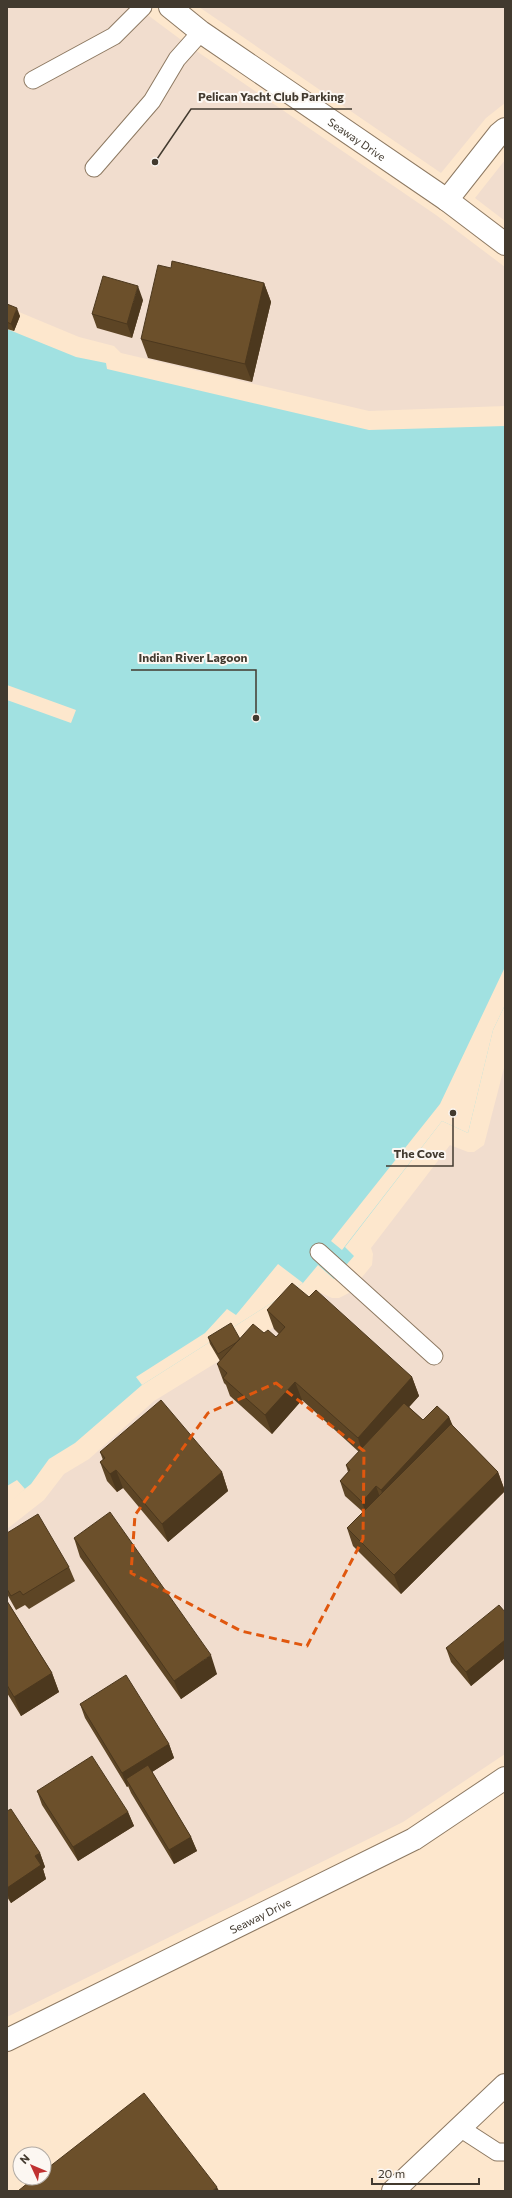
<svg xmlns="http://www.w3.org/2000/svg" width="512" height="2198" font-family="Commissioner,sans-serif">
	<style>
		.commercial { fill: #f1ddce }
		.water { fill: #a1e1e1 }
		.pier { fill: #fde7cd }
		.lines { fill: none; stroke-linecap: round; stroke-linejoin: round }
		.lane-casing { stroke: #8d7962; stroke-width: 19 }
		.street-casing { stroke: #8d7962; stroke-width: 24 }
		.primary-casing { stroke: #8d7962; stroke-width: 24 }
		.lane { stroke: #fff; stroke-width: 17 }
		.street { stroke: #fff; stroke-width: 22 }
		.primary { stroke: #fff; stroke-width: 22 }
		.wall { fill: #5d4525 }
		.shaded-wall { fill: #4c381e }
		.building { fill: #6c502b; stroke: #4c381e }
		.marked { fill: none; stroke: #e0570e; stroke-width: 3; stroke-dasharray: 8 5; stroke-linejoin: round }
		.labels { text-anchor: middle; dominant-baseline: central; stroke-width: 4; stroke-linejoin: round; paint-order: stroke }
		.street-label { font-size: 11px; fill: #423a2f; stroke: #fcf7f2 }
		.leader { fill: none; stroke: #423a2f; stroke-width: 1.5 }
		.callout-dot { fill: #423a2f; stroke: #fcf7f2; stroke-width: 1.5 }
		.callout-label { font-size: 12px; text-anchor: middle; font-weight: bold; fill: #423a2f; stroke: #fcf7f2; stroke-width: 4; stroke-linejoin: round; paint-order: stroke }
	</style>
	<rect width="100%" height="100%" fill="#fde7cd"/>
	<path class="commercial" d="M7 7H137L192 48 436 215 505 267V406L369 411 121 353 114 346 79 337 7 307Z
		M199 7H505V103L486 118 441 173Z
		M505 160V221L475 198Z
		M505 1064V1754L403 1822 7 2017V1529L44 1500 64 1474 89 1459 154 1401 271 1329 314 1300 321 1293 332 1298H339L349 1293 372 1265 373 1254 371 1248 450 1145 468 1152H474L484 1145Z"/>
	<path class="water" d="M7 329 76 357 106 363 107 369 369 430 505 426V1005L493 1030 468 1133 442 1121 345 1247 354 1256 334 1279 318 1265 303 1283 142 1385 75 1443 49 1459 31 1484 7 1503Z"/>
	<path class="pier" d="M7 685 76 710 71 723 7 700Z
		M505 967V1005L493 1030 468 1133 442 1121 342 1250 331 1241 440 1104Z
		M278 1264 303 1283 142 1385 136 1377 205 1333 227 1309 236 1315Z
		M17 1480 25 1489 7 1505V1486Z"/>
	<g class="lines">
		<g class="lane-casing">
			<path id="lane" d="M33 80 114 36 143 7
				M94 168 152 101 177 59 201 32
				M319 1252 434 1356
				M460 2128 497 2152H505"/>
		</g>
		<g class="street-casing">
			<path id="street" d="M447 200 499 134 505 129
				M393 2191 505 2085"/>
		</g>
		<g class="primary-casing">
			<g id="primary">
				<path id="s1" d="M170 7 201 32 447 200 505 244"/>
				<path id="s2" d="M7 2040 414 1839 505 1778"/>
			</g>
		</g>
		<use href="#lane" class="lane"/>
		<use href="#street" class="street"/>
		<use href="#primary" class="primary"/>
	</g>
	<path class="wall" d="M171 268 264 283 271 302 252 382 148 358 141 339Z
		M143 300 132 338 97 328 92 314Z
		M7 304 20 316 14 331 7 329Z
		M309 1297 412 1377 419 1396 409 1407 423 1420 449 1417 453 1426 498 1472 505 1491 401 1594 353 1546 347 1528 363 1512 345 1496 340 1481 348 1472 346 1465 359 1452 302 1400 272 1434 230 1396 226 1385 224 1383 217 1364 220 1361 210 1344 208 1337 240 1339 276 1337 279 1334 274 1329 267 1310Z
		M100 1452 222 1472 228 1491 168 1542 123 1488 117 1492 107 1481 100 1462 103 1460Z
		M7 1533 69 1567 75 1581 29 1609 25 1605 16 1610 7 1594Z
		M74 1538 217 1674 181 1699 80 1557Z
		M7 1601 52 1673 59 1692 21 1716 7 1693Z
		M505 1612V1658L471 1686 451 1662 446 1648Z
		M80 1704 169 1744 174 1758 152 1772 191 1837 197 1851 174 1864 131 1793 128 1786 127 1787 85 1718Z
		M37 1791 128 1812 134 1826 78 1861 42 1805Z
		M7 1811 40 1853 45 1867 43 1869 46 1879 11 1903 7 1897Z"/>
	<path class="shaded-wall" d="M264 283 271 302 252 382 245 364Z
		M138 286 143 300 132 338 127 324Z
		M17 308 20 316 14 331 11 324Z
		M412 1377 419 1396 364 1457 358 1438Z
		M295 1382 302 1400 272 1434 265 1415Z
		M449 1417 454 1431 386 1505 381 1490Z
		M116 1470 123 1488 117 1492 110 1474Z
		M222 1472 228 1491 168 1542 162 1524Z
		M498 1472 505 1491 401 1594 394 1575Z
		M376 1486 381 1500 367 1516 362 1502Z
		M505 1640V1658L471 1686 466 1672Z
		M211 1655 217 1674 181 1699 174 1681Z
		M52 1673 59 1692 21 1716 14 1697Z
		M169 1744 174 1758 130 1786 126 1779 128 1786 127 1787 122 1773Z
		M128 1812 134 1826 78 1861 73 1847Z
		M191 1837 197 1851 174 1864 169 1850Z
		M40 1853 45 1867 43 1869 46 1879 11 1903 7 1893V1888L35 1856Z
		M217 2187 219 2191H212Z"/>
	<path class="building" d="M172 261 264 283 245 364 141 339 158 265 171 268Z
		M103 276 138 286 127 324 92 314Z
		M7 304 17 308 11 324 7 322Z
		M292 1283 309 1297 316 1290 412 1377 358 1438 295 1382 265 1415 223 1378 227 1373 217 1364 253 1324 264 1333 268 1330 276 1337 285 1327 267 1310Z
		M231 1323 240 1339 237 1342 218 1354 208 1337Z
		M161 1400 222 1472 162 1524 116 1470 110 1474 100 1462 105 1458 100 1452Z
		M404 1403 423 1420 437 1406 449 1417 381 1490 376 1486 362 1502 340 1481 350 1470 346 1465Z
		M451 1424 498 1472 394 1575 347 1528Z
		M110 1512 211 1655 174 1681 74 1538Z
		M38 1514 69 1567 23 1595 20 1591 11 1596 7 1589V1533Z
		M7 1601 52 1673 14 1697 7 1685Z
		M499 1605 505 1612V1640L466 1672 446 1648Z
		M126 1675 169 1744 122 1773 80 1704Z
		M92 1756 128 1812 73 1847 37 1791Z
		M148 1765 191 1837 169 1850 126 1779Z
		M11 1809 40 1853 35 1856 41 1865 7 1888V1811Z
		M144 2093 217 2187 212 2191H18L34 2178H44V2171Z"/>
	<path class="marked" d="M276 1383 364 1451 363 1539 307 1646 241 1631 131 1573 135 1515 208 1413Z"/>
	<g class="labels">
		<g class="street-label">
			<text stroke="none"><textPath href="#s1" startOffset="229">Seaway Drive</textPath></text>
			<text stroke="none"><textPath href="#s2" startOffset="282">Seaway Drive</textPath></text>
		</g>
	</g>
	<path class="leader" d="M155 162L191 109H352M256 718L256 670H131M453 1113L453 1166H386"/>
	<g class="callout-dot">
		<circle cx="155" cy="162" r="4"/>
		<circle cx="256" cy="718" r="4"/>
		<circle cx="453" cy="1113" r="4"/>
	</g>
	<g class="callout-label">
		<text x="271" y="101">Pelican Yacht Club Parking</text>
		<text x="193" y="662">Indian River Lagoon</text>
		<text x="419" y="1158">The Cove</text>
	</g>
	<rect width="512" height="2198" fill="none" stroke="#423a2f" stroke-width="16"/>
	<g transform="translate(32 2166) rotate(314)"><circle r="19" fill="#fcf7f2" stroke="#b2aba4"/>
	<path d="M0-3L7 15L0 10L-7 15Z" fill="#c03131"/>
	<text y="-6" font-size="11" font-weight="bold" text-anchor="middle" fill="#423a2f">N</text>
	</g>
	<path d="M372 2178v6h107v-6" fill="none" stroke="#423a2f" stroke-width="2"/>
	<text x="378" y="2178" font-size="12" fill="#423a2f" stroke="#fcf7f2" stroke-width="3" paint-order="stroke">20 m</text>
</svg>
